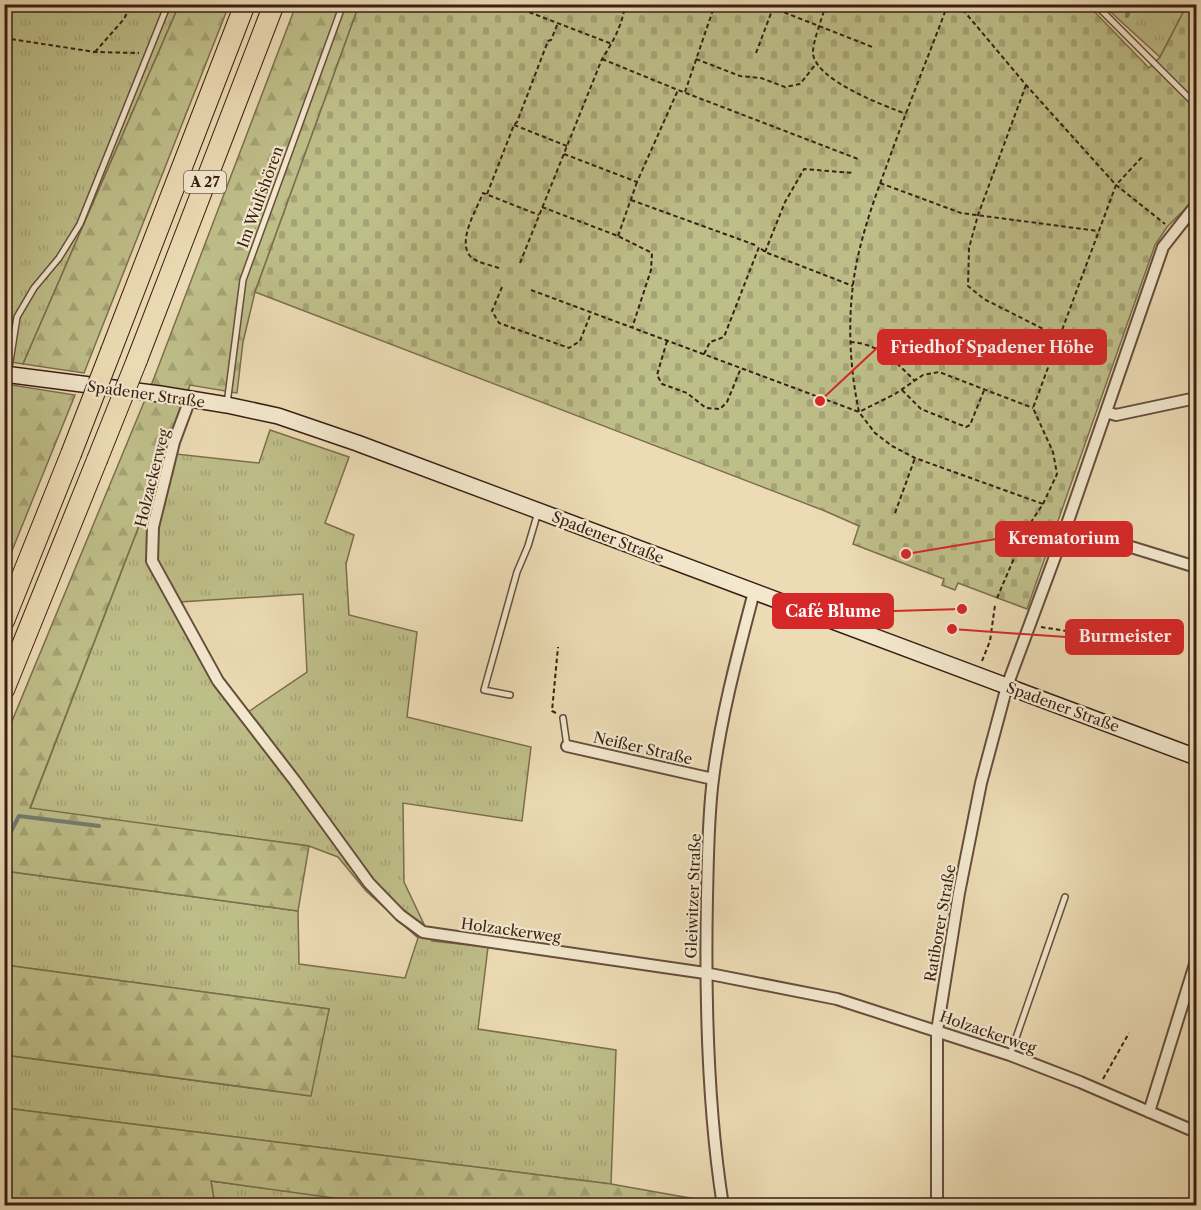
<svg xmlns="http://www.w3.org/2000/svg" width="1201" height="1210" font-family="'Libre Caslon Text',serif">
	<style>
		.grass { fill: url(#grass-tufts); stroke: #7c6e4e; stroke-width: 1.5; fill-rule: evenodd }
		.forest { fill: url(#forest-firs); stroke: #7c6e4e; stroke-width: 1.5 }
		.cemetery { fill: url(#cemetery-stones); stroke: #7c6e4e; stroke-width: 1.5 }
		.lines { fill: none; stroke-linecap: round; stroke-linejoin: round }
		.stream { stroke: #737d72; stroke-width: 4 }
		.lane-casing { stroke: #664e3c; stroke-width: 8 }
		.street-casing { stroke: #664e3c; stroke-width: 14 }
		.secondary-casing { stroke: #391f14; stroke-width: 18 }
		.highway-casing { stroke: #391f14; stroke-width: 22 }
		.path { stroke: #391f14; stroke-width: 2; stroke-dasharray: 4.5 3; stroke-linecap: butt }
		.lane { stroke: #f3e8ce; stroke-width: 5 }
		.street { stroke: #f3e8ce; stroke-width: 10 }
		.secondary { stroke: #f3e8ce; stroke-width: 15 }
		.highway { stroke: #ecdbb4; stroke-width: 20 }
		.highway-bridge-casing { stroke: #391f14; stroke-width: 22; stroke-linecap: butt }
		.highway-bridge { stroke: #ecdbb4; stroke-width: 20 }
		.labels { text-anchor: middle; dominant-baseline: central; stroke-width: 4.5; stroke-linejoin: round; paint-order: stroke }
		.shield { fill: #f3e8ce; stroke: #715b4c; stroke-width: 1.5 }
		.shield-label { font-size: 14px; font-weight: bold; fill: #391f14 }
		.street-label { font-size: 15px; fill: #391f14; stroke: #f3e8ce }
		.leader { fill: none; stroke: #d62828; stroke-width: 2 }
		.callout-dot { fill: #d62828; stroke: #f3e8ce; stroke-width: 2 }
		.callout { fill: #d62828; stroke: #d62828; stroke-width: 2 }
		.callout-label { font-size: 16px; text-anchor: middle; font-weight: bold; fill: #fff }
	</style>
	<defs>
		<pattern id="grass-tufts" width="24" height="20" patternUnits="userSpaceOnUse" patternTransform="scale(1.5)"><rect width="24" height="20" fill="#bebe89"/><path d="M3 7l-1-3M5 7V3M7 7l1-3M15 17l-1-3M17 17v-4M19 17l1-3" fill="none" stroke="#a4a375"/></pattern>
		<pattern id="forest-firs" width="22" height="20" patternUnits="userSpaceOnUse" patternTransform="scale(1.5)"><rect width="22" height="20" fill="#bebe89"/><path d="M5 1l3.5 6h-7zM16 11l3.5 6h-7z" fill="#a4a375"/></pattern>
		<pattern id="cemetery-stones" width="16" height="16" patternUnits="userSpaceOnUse" patternTransform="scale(1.5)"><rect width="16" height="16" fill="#bebe89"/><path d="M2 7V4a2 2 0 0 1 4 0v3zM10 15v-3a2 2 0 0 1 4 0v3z" fill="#a4a375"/></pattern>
	</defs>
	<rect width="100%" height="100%" fill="#ecdbb4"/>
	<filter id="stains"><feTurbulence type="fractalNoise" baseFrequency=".00333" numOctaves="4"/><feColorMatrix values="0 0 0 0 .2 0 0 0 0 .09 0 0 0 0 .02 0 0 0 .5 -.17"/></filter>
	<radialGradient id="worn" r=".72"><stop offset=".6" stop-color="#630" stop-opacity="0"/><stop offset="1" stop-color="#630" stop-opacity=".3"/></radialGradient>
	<path class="grass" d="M66 4 179 5 23 364 5 361V5H44L49 8 60 10Z
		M1103 5H1187L1160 57Z
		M270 430 349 457 325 523 354 535 346 564 349 615 417 632 407 717 531 747 522 821 403 803 404 882 432 941 488 947 478 1029 616 1050 611 1184 5 1108V1055L310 1096 329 1009 5 965V871L298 911 299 964 405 978 418 938 366 891 338 857 309 846 30 809 167 453 259 463ZM303 594 307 672 248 712 221 676 180 602Z
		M211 1181 392 1205H215Z"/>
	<path class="forest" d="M179 5H229L84 373 23 364Z
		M296 5H359L255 292 243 342 237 393 190 385 167 453 30 808 309 846 298 911 5 871V738L154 378Z
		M5 384 75 395 5 568 4 384Z
		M5 965 329 1009 311 1096 5 1055Z
		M5 1108 611 1184 712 1202V1205L392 1206 211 1181 215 1205H5Z"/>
	<path class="cemetery" d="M359 5H1088L1149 68 1160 57 1187 5H1196V198L1167 227 1155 245 1027 609 958 583 955 590 942 585 944 579 853 544 859 526 825 511 255 292Z"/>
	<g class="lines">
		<path class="stream" d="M1127 16 1131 4
			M4 845 19 816 99 826"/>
		<g class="lane-casing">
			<path id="lane" d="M1095 4 1196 105
				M8 374 17 317 34 288 59 258 80 224 168 4
				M227 404 243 280 343 4
				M510 695 484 690 517 572 528 546 538 512
				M563 718 567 746
				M1010 1055 1065 897"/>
		</g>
		<g class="street-casing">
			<path id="street" d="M190 399 174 442 153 527 152 561 218 681 295 781 369 883 400 915 423 932 705 973 837 999 1010 1055 1080 1082 1196 1132
				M1106 412 1116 415 1196 398
				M1066 527 1196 567
				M567 746 713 779
				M1149 1112 1196 961
				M723 1206C707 1105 705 998 707 897 708 858 708 817 713 779 721 715 738 653 754 592
				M937 1206V1031L959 893 981 783 1007 686 1066 527 1163 247 1196 205"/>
		</g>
		<g class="secondary-casing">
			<path id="secondary" d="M4 374 160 394 227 405 278 416 357 443 1196 757"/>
		</g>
		<g class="highway-casing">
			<path id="highway" d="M111 351 245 4
				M137 360 274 4
				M4 621 71 454
				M4 690 97 460"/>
		</g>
		<path class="path" d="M508 4 612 44
			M826 4C823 16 812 43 813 54 817 81 883 105 906 114
			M948 4C928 57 907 109 888 162 872 205 856 249 852 294 848 333 851 374 859 412L895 394 923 375 939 372 1033 408
			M958 4 1026 85 1116 185 1165 224
			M4 38 95 52 139 53
			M95 52 124 19 131 4
			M756 53 773 8 875 48
			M602 59 678 90 858 159
			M696 59 740 76 761 78 785 87 800 84 816 64
			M1026 85 978 215 969 248 968 286 984 299 1059 337
			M685 92 715 4
			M514 125 567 146
			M564 154 637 182 678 90
			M880 183 961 213 1098 231
			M487 194 514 125 517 122 548 41 551 40 558 23
			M631 200 758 246
			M542 207 618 236 652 253 651 270 632 328
			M618 236 637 182
			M765 252 785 202 804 169 853 173
			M520 263 602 59C613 42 623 24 625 4
			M499 268C490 265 478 263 471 257 456 242 477 209 483 193L539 215
			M502 287 492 311 499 323 569 348 580 341 591 313
			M531 290 859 412 875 433 892 446 915 458 1043 504
			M667 341 657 375 662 384 687 393 706 408 720 409 727 402 741 368
			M850 342C878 343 896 362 915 381
			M704 354 710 342 724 337 759 247 765 252 853 286
			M902 390 921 409 966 427 970 425 985 388
			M895 513 915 458
			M997 598 1027 528 1043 504 1057 474 1053 452 1033 408 1116 185 1143 156
			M1041 627 1073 632 1110 631
			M982 661 990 641 995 605
			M556 713 552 711 558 647
			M1189 1022H1196
			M1103 1079 1129 1033"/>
		<use href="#lane" class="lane"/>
		<use href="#street" class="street"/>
		<use href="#secondary" class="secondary"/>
		<use href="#highway" class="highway"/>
		<g class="highway-bridge-casing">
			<path id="highway-bridge" d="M71 454 111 351
				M97 460 137 360"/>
		</g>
		<use href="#highway-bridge" class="highway-bridge"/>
	</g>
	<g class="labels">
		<rect class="shield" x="184" y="171" width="42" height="22" rx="4.5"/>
		<g class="shield-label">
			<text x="205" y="182">A 27</text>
		</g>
		<g class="street-label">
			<text transform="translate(260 197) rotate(-70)">Im Wulfshören</text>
			<text transform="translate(146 394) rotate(8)">Spadener Straße</text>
			<text transform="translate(152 478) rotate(-76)">Holzackerweg</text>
			<text transform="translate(608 537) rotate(21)">Spadener Straße</text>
			<text transform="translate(1063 707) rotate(20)">Spadener Straße</text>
			<text transform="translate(643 748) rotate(13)">Neißer Straße</text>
			<text transform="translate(693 896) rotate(-88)">Gleiwitzer Straße</text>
			<text transform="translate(940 923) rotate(-80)">Ratiborer Straße</text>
			<text transform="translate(511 930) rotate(8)">Holzackerweg</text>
			<text transform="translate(988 1032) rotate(19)">Holzackerweg</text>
		</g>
	</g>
	<path class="leader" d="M820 401L878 347M906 554L996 539M962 609L893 611M952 629L1066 637"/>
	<g class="callout-dot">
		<circle cx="820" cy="401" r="6"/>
		<circle cx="906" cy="554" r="6"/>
		<circle cx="962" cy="609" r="6"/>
		<circle cx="952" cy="629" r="6"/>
	</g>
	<g class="callout">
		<rect x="878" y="330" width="228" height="34" rx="6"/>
		<rect x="996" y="522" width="136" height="34" rx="6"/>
		<rect x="773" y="594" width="120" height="34" rx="6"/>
		<rect x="1066" y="620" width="117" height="34" rx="6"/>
	</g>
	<g class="callout-label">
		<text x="992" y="353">Friedhof Spadener Höhe</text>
		<text x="1064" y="544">Krematorium</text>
		<text x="833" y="617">Café Blume</text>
		<text x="1125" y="642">Burmeister</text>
	</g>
	<rect width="1201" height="1210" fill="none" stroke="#ecdbb4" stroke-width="24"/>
	<rect x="6" y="6" width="1189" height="1198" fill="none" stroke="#391f14" stroke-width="3"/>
	<rect x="12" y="12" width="1177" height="1186" fill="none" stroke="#391f14" stroke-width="1.5"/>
	<rect width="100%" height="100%" filter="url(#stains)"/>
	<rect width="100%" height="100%" fill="url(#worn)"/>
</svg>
